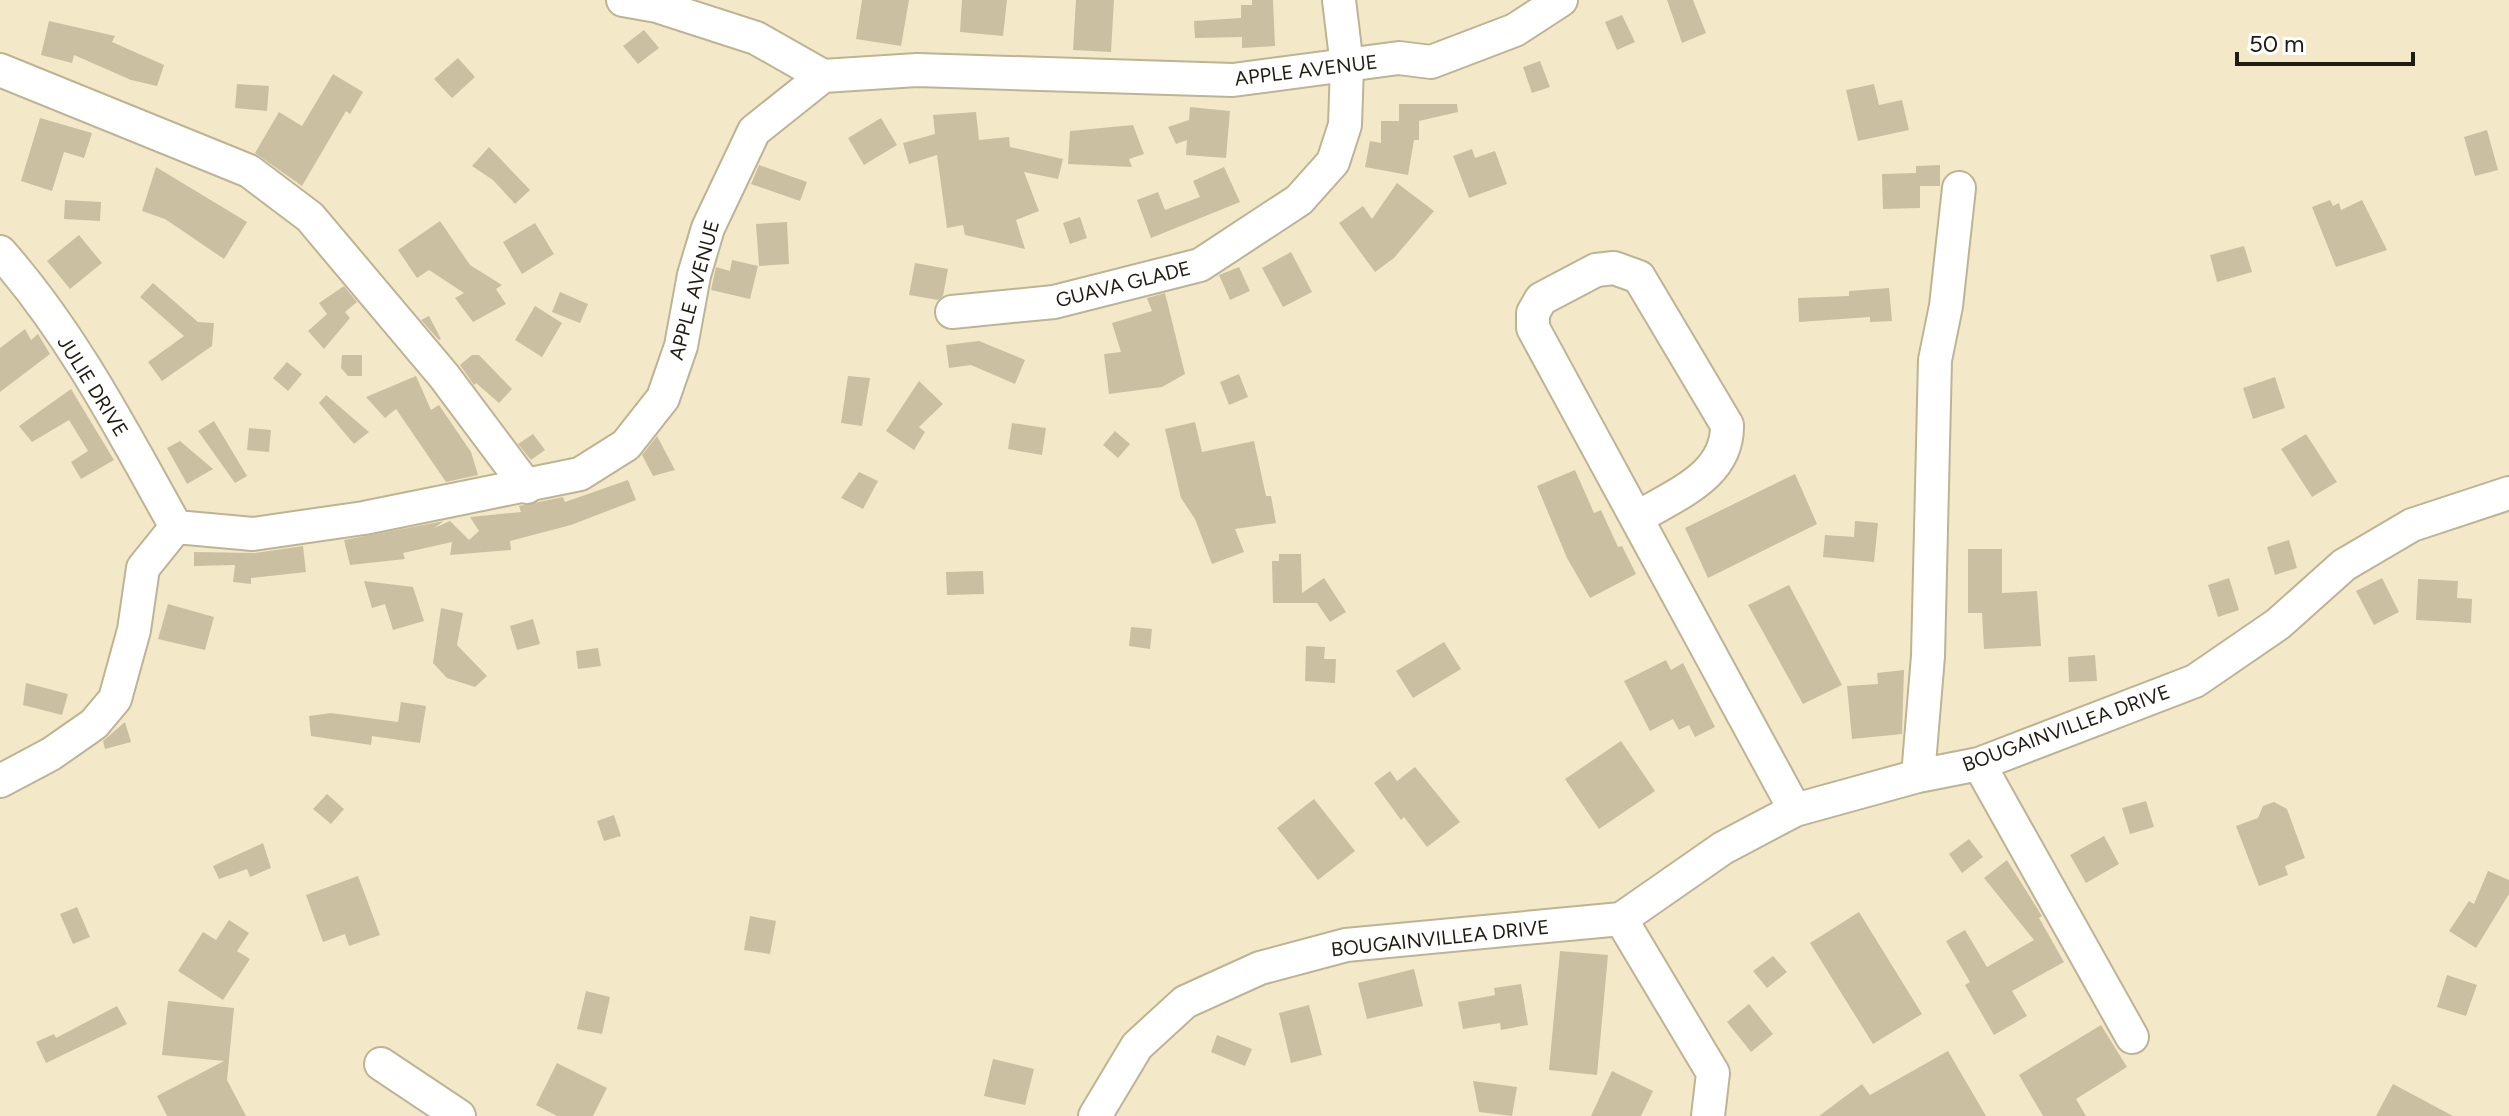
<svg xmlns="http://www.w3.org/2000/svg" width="2509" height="1116" font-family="Figtree,sans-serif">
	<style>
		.building { fill: #cac0a1 }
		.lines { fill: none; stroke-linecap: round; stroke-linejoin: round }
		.minor-casing { stroke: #bdb395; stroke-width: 36 }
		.minor { stroke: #fff; stroke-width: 32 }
		.labels { text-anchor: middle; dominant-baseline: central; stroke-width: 6; stroke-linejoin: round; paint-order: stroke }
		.street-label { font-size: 20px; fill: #201c11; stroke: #fff }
	</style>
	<rect width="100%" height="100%" fill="#f3e9c9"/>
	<path class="building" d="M862 0H909L901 46 856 39Z
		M962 0H1007L1003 36 960 32Z
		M1076 0H1114L1111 52 1073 50Z
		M1252 0H1273L1275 46 1242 48V37L1195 38 1194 21 1241 18V5H1252Z
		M1667 0H1693L1706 33 1682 43Z
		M1622 15 1635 42 1617 50 1605 22Z
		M49 21 115 36 112 42 164 65 157 86 131 80 74 55 72 63 41 55Z
		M644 30 659 48 638 64 623 46Z
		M458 58 475 77 452 98 434 79Z
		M1540 61 1550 87 1532 93 1523 67Z
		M333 74 363 92 350 114 346 111 302 186 255 153 279 112 302 126Z
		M237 84 269 86 267 111 235 108Z
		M1874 84 1879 105 1902 100 1909 130 1858 141 1846 90Z
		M1399 104H1457L1458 112 1419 121V140H1414L1408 175 1365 167 1370 141 1381 143V121H1399Z
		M1190 107 1230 111 1226 158 1186 155 1187 140 1176 144 1168 127 1189 120Z
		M976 112 979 140 1009 137 1010 147 1063 159 1058 179 1024 172 1039 211 1016 220 1025 249 965 235 963 225 947 228 937 155 909 164 903 143 935 134 933 115Z
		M40 118 92 133 84 158 64 152 52 191 21 181Z
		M881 118 897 145 864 165 848 138Z
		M1133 125 1144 154 1129 159 1132 167 1068 164 1070 131Z
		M2487 130 2498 170 2475 176 2464 137Z
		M489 147 530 190 515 204 493 180 472 166Z
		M1472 149 1475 158 1495 151 1507 184 1469 198 1453 156Z
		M759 165 807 182 800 201 751 184Z
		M1940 165V186H1920V208L1883 209 1882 174 1916 173V166Z
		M156 167 247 222 224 259 165 219 142 211Z
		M1224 167 1240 202 1151 238 1137 200 1158 192 1165 210 1200 197 1193 181Z
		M1397 183 1434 211 1394 258 1375 272 1339 223 1363 206 1372 219Z
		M65 200 101 202 100 221 64 219Z
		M2330 200 2333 206 2339 203 2341 210 2362 200 2387 250 2336 267 2312 207Z
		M1080 217 1087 238 1070 244 1063 223Z
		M440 221 470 265 502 285 496 289 506 304 473 322 455 298 464 293 429 270 417 278 398 250Z
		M787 222 789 264 759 266 756 224Z
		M535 223 554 254 522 274 503 242Z
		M79 235 102 263 70 289 47 261Z
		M2244 246 2252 272 2217 282 2210 255Z
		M1291 252 1312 292 1283 307 1262 268Z
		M732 260 758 266 750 299 711 290 716 267 730 271Z
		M915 263 948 269 943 296 938 300 909 295Z
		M1239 267 1250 291 1230 300 1219 275Z
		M153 283 198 322 214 323 212 346 162 381 148 362 184 336 140 297Z
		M344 286 357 302 345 312 350 318 324 349 308 331 327 314 319 303Z
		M1889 288 1892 321 1870 322V317L1799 322 1798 298 1849 296V291Z
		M560 292 588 304 580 323 552 312Z
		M1165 293 1185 374 1162 387 1109 394 1104 354 1121 352 1112 323 1152 311 1147 298Z
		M535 306 562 323 542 357 515 340Z
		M429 316 441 339 439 340 421 320Z
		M25 329 31 340 38 334 50 354 0 392V348Z
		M979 341 1025 360 1015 384 971 365 949 368 946 345Z
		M342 355H362V376H348L341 368Z
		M472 355H479L512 389 499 403 476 383 474 385 460 365Z
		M287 362 302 374 288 391 273 378Z
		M1239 374 1248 397 1229 405 1220 382Z
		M416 376 431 410 439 405 471 452 478 475 446 482 396 409 385 418 366 397Z
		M848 376 870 378 862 426 841 423Z
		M2275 377 2285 408 2253 419 2243 388Z
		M919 381 943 404 919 427 925 432 914 450 886 431Z
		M71 389 114 460 81 479 71 462 88 451 69 420 32 442 19 426Z
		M326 395 369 432 354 444 319 403Z
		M214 421 247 476 235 483 198 431Z
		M1195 422 1202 452 1254 441 1266 496H1271L1276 523 1235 529 1244 552 1212 564 1195 519 1181 498 1165 429Z
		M1012 423 1046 428 1042 455 1008 449Z
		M249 428 271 430 269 452 247 450Z
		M1115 431 1130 444 1118 458 1103 445Z
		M533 434 545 450 531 460 518 444Z
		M2306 434 2337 482 2312 497 2281 449Z
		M657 436 675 470 653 476 642 455Z
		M180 441 213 469 187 484 167 448Z
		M1575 470 1594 513 1601 510 1618 547 1622 546 1636 574 1590 598 1567 558 1537 486Z
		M859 472 878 481 863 509 841 498Z
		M1795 474 1817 524 1708 578 1685 528Z
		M628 480 636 500 571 525 510 541 511 550 450 555 452 542 403 553 405 559 350 565 344 540 444 521 434 528 450 521 469 540 479 531 470 517 521 512 519 506 563 497 565 502Z
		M1855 521 1878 523 1874 562 1823 557 1825 535 1854 537Z
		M2289 540 2297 568 2275 575 2267 547Z
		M303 546 306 572 251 578V584L233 582 235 565 194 566V552L255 553Z
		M1968 549H2002V593L2037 591 2041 646 1984 649 1982 613H1968Z
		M1279 554H1301L1302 593 1324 578 1346 612 1330 622 1317 603H1273L1272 561H1279Z
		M983 571 984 594 947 595 946 572Z
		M2229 578 2239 610 2218 617 2208 585Z
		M2382 578 2399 612 2374 625 2356 591Z
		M2418 579 2458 581 2457 598 2472 599 2471 623 2416 620Z
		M364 581 413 587 424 621 393 630 385 604 372 608Z
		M1789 585 1842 685 1803 704 1748 605Z
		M168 604 214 617 205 650 158 639Z
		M441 608 463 613 457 645 487 676 475 687 447 678 433 663Z
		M533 619 540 644 517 650 510 626Z
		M1131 627 1152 629 1150 649 1129 646Z
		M1444 642 1461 669 1413 698 1396 671Z
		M1306 646 1325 647 1324 659H1336L1335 683 1305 681Z
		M598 648 601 666 578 669 576 651Z
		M2095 655 2097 681 2069 682 2068 657Z
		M1666 660 1671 670 1683 663 1715 727 1695 737 1689 725 1679 730 1673 719 1650 731 1624 681Z
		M1904 670 1902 734 1852 739 1847 686 1878 684 1877 673Z
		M26 683 68 694 62 715 23 705Z
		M401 702 426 706 420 743 372 736 371 745 311 736 309 716 331 713 398 722Z
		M125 722 131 742 105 749 103 741Z
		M1621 741 1655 791 1599 829 1565 779Z
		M1415 767 1460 822 1427 847 1404 817 1401 820 1374 783 1390 771 1397 781Z
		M327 794 344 809 331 824 313 809Z
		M1314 799 1355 851 1318 880 1277 828Z
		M2146 801 2154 827 2130 834 2122 808Z
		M2274 802 2287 809 2305 858 2285 866 2288 875 2259 886 2236 826 2258 818 2263 806Z
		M614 815 621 836 604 841 597 821Z
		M2104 836 2119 864 2086 883 2070 855Z
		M1969 839 1983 857 1962 873 1949 854Z
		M263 843 271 868 250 877 247 869 219 879 213 866Z
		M2007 860 2042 916 2039 918 2064 962 2012 991 2027 1016 1994 1035 1965 985 1970 982 1946 941 1965 930 1987 967 2034 940 1984 878Z
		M2488 871 2509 880V894L2476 948 2449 931 2469 901 2474 904Z
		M358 876 380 935 349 946 345 934 323 942 306 895Z
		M77 907 90 937 73 944 60 914Z
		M1859 912 1922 1014 1873 1044 1810 943Z
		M750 916 776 921 770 954 744 950Z
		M229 920 249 933 237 951 250 959 223 1000 178 971 203 932 216 940Z
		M1560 951 1608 955 1597 1075 1549 1070Z
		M1773 956 1787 972 1767 988 1753 971Z
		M1414 969 1423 1006 1367 1019 1358 983Z
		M2447 975 2477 985 2466 1016 2437 1007Z
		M1521 984 1528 1025 1501 1030 1500 1023 1463 1029 1458 1002 1495 995 1494 988Z
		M586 991 610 997 602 1034 577 1029Z
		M168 1001 234 1008 227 1080 246 1116H167L157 1096 224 1061 162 1055Z
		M1749 1004 1773 1034 1751 1052 1727 1022Z
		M1309 1005 1322 1055 1291 1063 1279 1013Z
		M117 1006 127 1024 46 1063 36 1042 54 1034 56 1038Z
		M2101 1025 2127 1067 2076 1099 2086 1116H2043L2019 1075Z
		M1217 1035 1252 1049 1245 1066 1211 1052Z
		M1948 1051 1986 1116H1819L1862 1084 1870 1095Z
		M993 1059 1034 1069 1025 1105 984 1096Z
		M557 1063 607 1088 593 1116H557L536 1105Z
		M1612 1071 1653 1091 1641 1116H1591Z
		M1473 1081 1517 1087 1512 1116 1479 1112Z
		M2393 1084 2453 1116H2376Z"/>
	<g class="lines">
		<g class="minor-casing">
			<path id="minor" d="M623 0 657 6 756 38 823 76
				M0 70 249 171 310 217 444 376 527 487
				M0 252C72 333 123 432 176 527
				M952 312 1054 302 1200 265 1299 200 1333 162 1345 125 1347 66 1339 0
				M1637 518C1676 494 1728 476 1727 425L1639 277 1614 268 1596 270 1541 299 1533 313V328L1795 810
				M1979 764 2132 1037
				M1918 776 1928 656 1935 360 1946 306 1959 188
				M0 781 51 754 94 724 115 699 134 630 143 568 176 527 253 534 364 518 580 474 626 445 663 398 681 346 694 275 708 228 754 131 823 76 917 70 1233 80 1399 58 1431 62 1515 30 1561 0
				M1621 919 1713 1073 1708 1116
				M381 1064 459 1116
				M1095 1116 1137 1046 1185 1002 1260 968 1346 945 1621 919 1723 848 1795 810 1918 776 1979 764 2195 681 2278 624 2344 565 2412 525 2509 493"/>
		</g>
		<use href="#minor" class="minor"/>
	</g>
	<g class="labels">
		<g class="street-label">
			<text transform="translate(1306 70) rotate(-7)">APPLE AVENUE</text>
			<text transform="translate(1123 284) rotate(-14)">GUAVA GLADE</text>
			<text transform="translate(694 290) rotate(-75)">APPLE AVENUE</text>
			<text transform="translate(93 386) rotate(58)">JULIE DRIVE</text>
			<text transform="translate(2066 728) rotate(-20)">BOUGAINVILLEA DRIVE</text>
			<text transform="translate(1440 938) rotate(-6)">BOUGAINVILLEA DRIVE</text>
		</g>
	</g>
	<path d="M2237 52v12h176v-12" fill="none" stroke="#201c11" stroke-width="4"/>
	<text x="2249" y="52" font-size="24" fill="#201c11" stroke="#ffffff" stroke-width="6" paint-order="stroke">50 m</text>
</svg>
